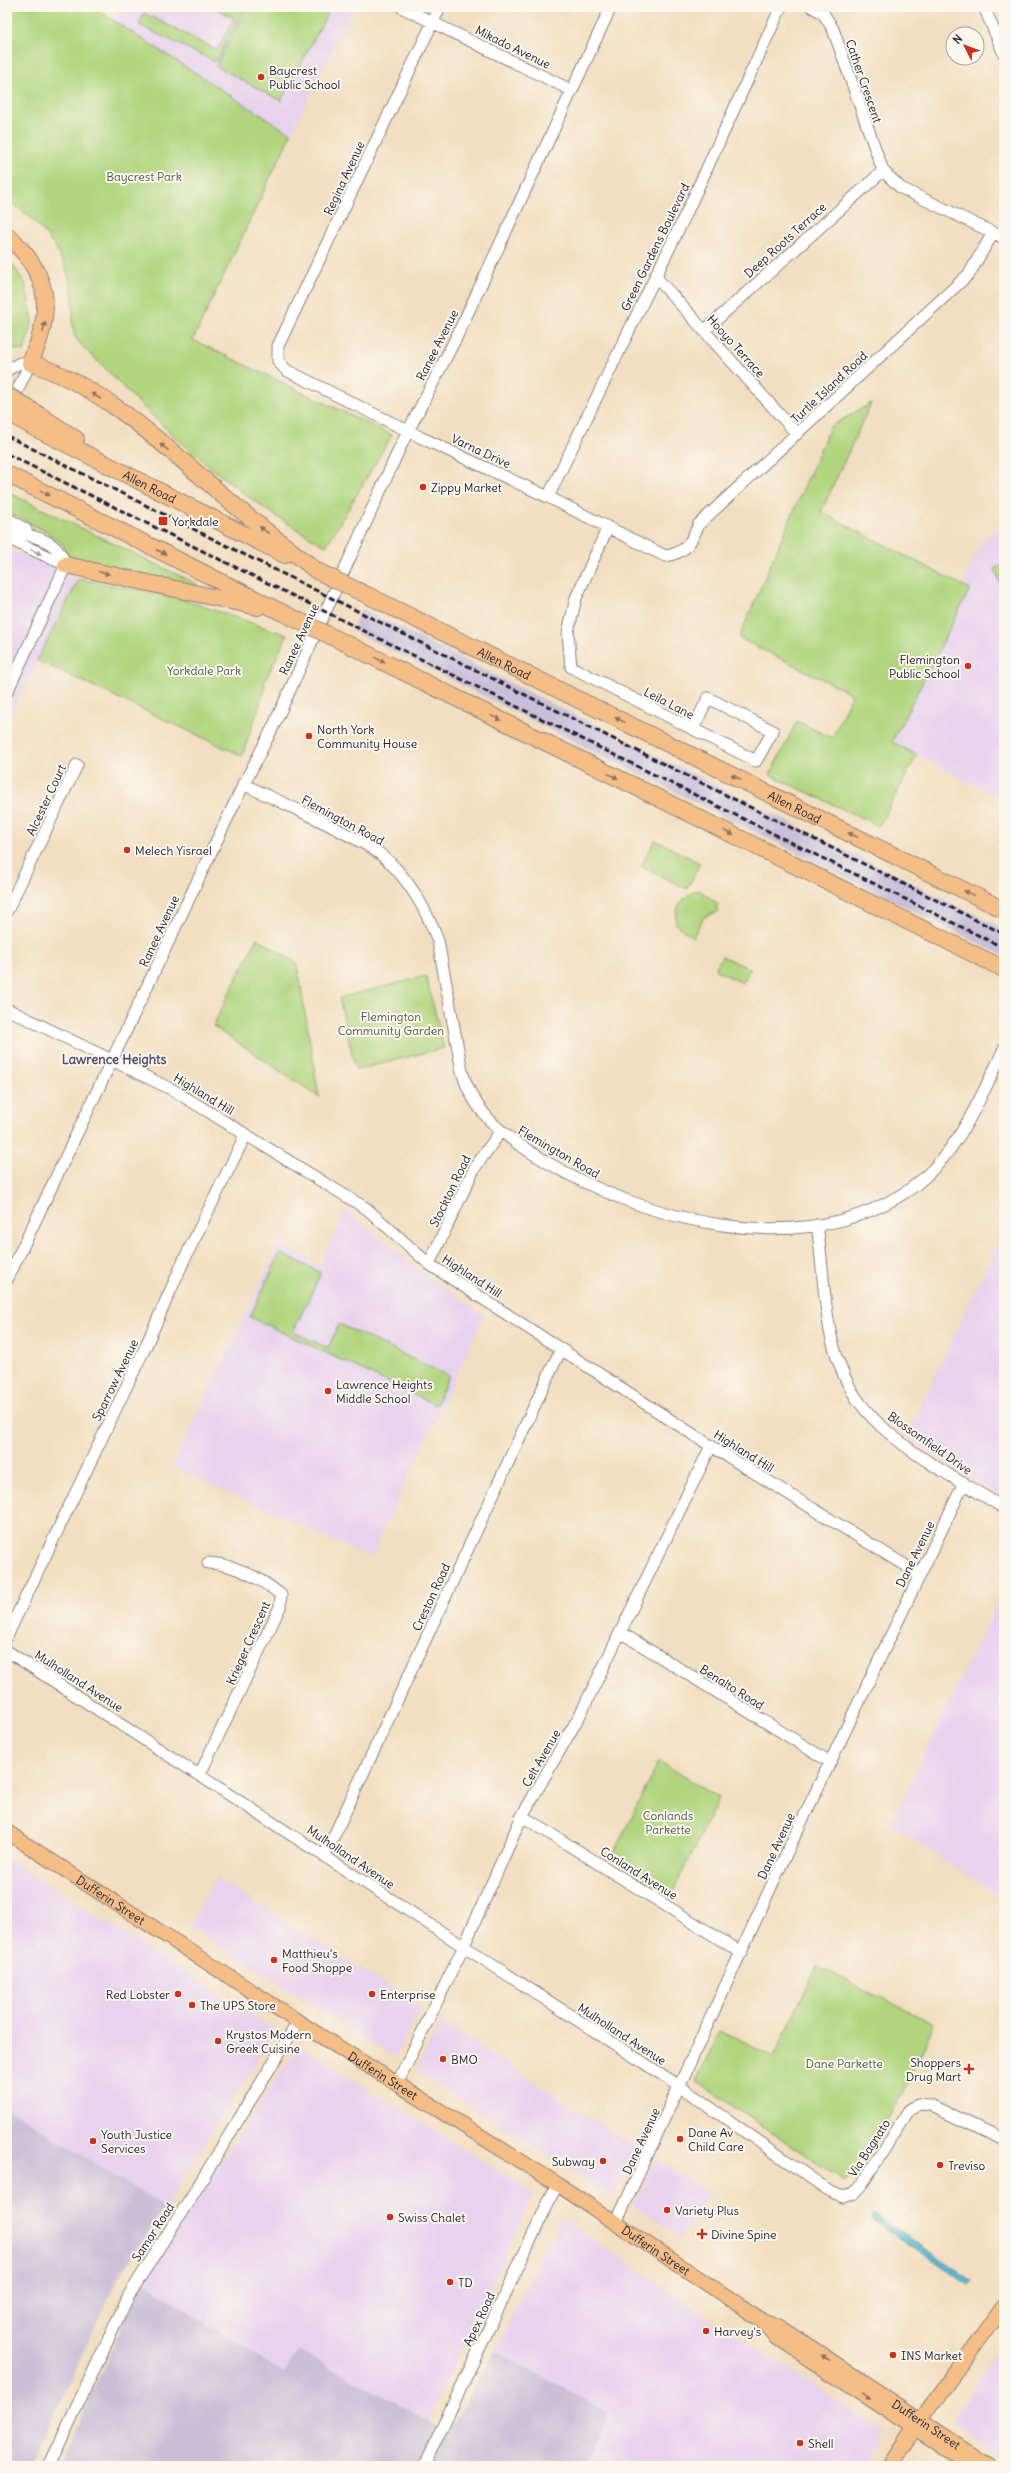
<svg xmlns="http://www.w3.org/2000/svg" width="1011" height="2473" font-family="Delius,sans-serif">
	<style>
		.built { fill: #e8d2ee }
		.industrial { fill: #c9bfd7 }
		.green { fill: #b0d57e; stroke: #697c5c }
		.water { fill: #52b7d1; stroke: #3a6c86 }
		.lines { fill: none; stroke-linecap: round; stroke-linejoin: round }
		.minor-casing { stroke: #8a807e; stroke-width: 13 }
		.major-casing { stroke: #8a807e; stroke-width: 16 }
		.highway-casing { stroke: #8a807e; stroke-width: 18 }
		.minor { stroke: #fff; stroke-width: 11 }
		.major { stroke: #f6be87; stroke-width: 14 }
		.highway { stroke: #f6be87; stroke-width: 16 }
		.rail { stroke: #22223b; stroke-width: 3; stroke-dasharray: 6 3; stroke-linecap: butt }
		.highway-bridge-casing { stroke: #8a807e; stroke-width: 18; stroke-linecap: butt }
		.highway-bridge { stroke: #f6be87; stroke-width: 16 }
		.oneway { fill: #8c7061 }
		.oneway2 { fill: #9c9ca7 }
		.poi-dot { fill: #c8321e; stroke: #fbf7ec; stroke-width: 1.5 }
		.labels { text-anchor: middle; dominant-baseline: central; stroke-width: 4; stroke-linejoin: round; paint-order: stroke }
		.street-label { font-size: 12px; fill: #22223b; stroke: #fbf7ec }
		.poi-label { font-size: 12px; fill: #22223b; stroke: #fbf7ec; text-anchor: start }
		.park-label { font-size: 12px; fill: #4d584f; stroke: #fbf7ec }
		.neighbourhood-label { font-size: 13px; font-weight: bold; fill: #555071; stroke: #fbf7ec }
	</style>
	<rect width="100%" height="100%" fill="#fbf7ec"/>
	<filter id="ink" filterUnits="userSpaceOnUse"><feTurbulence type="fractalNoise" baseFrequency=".025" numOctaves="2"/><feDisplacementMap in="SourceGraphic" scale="8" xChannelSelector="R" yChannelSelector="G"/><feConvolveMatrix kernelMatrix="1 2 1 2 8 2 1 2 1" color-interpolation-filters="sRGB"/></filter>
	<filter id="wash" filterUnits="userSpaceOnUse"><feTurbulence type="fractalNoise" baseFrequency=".012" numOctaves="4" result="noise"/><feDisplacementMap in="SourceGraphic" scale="16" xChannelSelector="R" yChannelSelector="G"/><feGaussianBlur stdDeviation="0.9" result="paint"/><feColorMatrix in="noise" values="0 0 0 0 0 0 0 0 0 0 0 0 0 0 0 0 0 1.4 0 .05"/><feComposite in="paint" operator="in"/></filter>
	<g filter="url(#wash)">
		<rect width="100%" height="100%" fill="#f2dec0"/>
		<path class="built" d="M119 7H354L291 134 113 20Z
			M1004 525V800L892 742 970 589 963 585 978 549 984 538Z
			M7 548 79 579 7 723Z
			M346 1210 424 1273 484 1316 370 1558 172 1466 279 1244 320 1265Z
			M1004 1230V1499L906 1437Z
			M1004 1588V1899L890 1825Z
			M7 1859 276 2030 165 2208 7 2108Z
			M216 1878 421 2007 395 2058 189 1926Z
			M441 2022 638 2149 612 2198 416 2071Z
			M299 2045 534 2193 429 2420 298 2351 284 2373 142 2281Z
			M656 2160 709 2193 682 2238 633 2205Z
			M560 2217 672 2293 882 2430 865 2466H596L589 2462 495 2351Z
			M1002 2343 1004 2344V2456L952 2421Z"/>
		<path class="industrial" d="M362 609 1004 929V956L351 630Z
			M7 2108 165 2208 116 2281 31 2466H7Z
			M142 2281 284 2373 298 2350 449 2432 495 2351 609 2413 589 2462 596 2466H59Z"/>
		<path class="green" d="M7 7H92L291 134 193 340 392 435 326 546C243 501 169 436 104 367 97 360 78 344 75 336 71 325 74 308 73 297 68 255 40 222 7 199Z
			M212 7H244L216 62 139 25 144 13 217 50 234 18Z
			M247 7H331L281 101 216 66Z
			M7 257 25 283 33 320 24 351 15 349 7 351Z
			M871 403 821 512 970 589 892 742 917 755 879 826 770 775 797 721 832 738 852 694 739 638 830 427Z
			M7 492 197 584 196 587 69 559 62 543 47 532 7 512Z
			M1004 566V595L995 568Z
			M79 579 176 597 287 635 264 683 265 689 242 756 37 660Z
			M655 840 700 863 687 889 641 866Z
			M699 890 717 903V912L704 917 693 937 676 925C674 908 682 896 699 890Z
			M257 938 297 963 319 1097 213 1026Z
			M722 956 750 969 743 983 715 970Z
			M426 976 444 1048 356 1070 339 998Z
			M280 1253 321 1273 293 1332 328 1348 339 1324 449 1376 436 1405 250 1317Z
			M659 1761 719 1798 670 1897 612 1857Z
			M817 1966 934 2024 901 2096 845 2182 696 2081 720 2031 774 2057Z"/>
		<path class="water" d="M874 2215 972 2280 969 2284 871 2219Z"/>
	</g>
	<g filter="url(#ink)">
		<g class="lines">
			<g class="minor-casing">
				<path id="minor" d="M401 7 571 90
					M440 7 278 346V361L286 370 422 438 548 497 665 556C687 553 691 542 699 524L969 274 993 233
					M812 7 823 13 833 29 883 171 901 188 1004 238
					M984 7 1004 54
					M655 276 797 434
					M705 330 883 171
					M7 370 20 363H30L11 404
					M548 497 685 216 781 7
					M7 518 26 530
					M608 527 576 598 568 632 571 667 756 761 773 731 708 698 693 729
					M7 528C33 540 53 533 66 565L7 692
					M7 538 66 565
					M243 784C274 799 306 813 337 829 353 838 370 845 384 857 410 880 426 909 438 941L462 1071C474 1116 508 1139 545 1161 645 1221 795 1260 901 1195 954 1163 978 1103 1004 1049
					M7 911 77 765
					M7 1009 173 1090 367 1209 429 1264 711 1446 919 1574
					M817 1225C823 1263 823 1303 832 1340 838 1363 846 1385 860 1403 892 1446 959 1480 1004 1508
					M429 1264 474 1169 500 1132
					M7 1280 238 796 274 725 402 443 456 338 611 7
					M620 1632 830 1762
					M7 1636 144 1350 184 1260 246 1134
					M7 1651 681 2087 831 2192 843 2197 853 2194 862 2184 909 2110 918 2104 930 2105 1004 2140
					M200 1774 280 1607 281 1595C260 1578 235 1564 208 1563
					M522 1816 742 1953
					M325 1855 561 1349
					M397 2084 463 1948 522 1816 580 1715 711 1446
					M616 2223 788 1850 964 1483
					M49 2466 129 2295 200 2183 298 2022
					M424 2466 557 2184"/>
			</g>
			<g class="major-casing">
				<g id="major">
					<path id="s1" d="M7 1832 311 2030 557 2184 760 2319 775 2337 973 2466"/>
					<path id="s2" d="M762 2320 780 2327 990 2466"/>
					<path d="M890 2466C925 2410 967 2359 1004 2305"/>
				</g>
			</g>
			<g class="highway-casing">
				<g id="highway">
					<path d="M7 235C51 275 54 310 30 363 106 387 168 449 227 499 256 524 287 547 317 571"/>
					<path d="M39 415 76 439"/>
					<path id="s3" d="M33 427 285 555"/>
					<path d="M7 474 279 611"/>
					<path d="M66 565 258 607"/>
					<path id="s4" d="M369 596 1004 910"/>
					<path d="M345 643 1004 969"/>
				</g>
			</g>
			<use href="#minor" class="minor"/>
			<use href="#major" class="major"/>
			<use href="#highway" class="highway"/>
			<path class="rail" d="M7 436 1004 934
				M7 454 1004 948"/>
			<g class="highway-bridge-casing">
				<path id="highway-bridge" d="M7 395 39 415
					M7 412 33 427
					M317 571 369 596
					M279 611 345 643"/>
			</g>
			<use href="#highway-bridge" class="highway-bridge"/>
		</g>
		<defs><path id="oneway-solid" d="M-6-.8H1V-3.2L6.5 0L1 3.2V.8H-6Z"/></defs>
		<g class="oneway">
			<use href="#oneway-solid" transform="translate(44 327) rotate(-80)"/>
			<use href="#oneway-solid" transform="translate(96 396) rotate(-147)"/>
			<use href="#oneway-solid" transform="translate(164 447) rotate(-141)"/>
			<use href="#oneway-solid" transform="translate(45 493) rotate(27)"/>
			<use href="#oneway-solid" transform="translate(264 530) rotate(-142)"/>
			<use href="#oneway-solid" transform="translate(161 552) rotate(27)"/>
			<use href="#oneway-solid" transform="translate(104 573) rotate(12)"/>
			<use href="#oneway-solid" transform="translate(380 660) rotate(26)"/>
			<use href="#oneway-solid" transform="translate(496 718) rotate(26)"/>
			<use href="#oneway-solid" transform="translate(620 720) rotate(-154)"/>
			<use href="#oneway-solid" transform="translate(613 776) rotate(26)"/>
			<use href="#oneway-solid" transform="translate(736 777) rotate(-154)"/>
			<use href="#oneway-solid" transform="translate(729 833) rotate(26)"/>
			<use href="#oneway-solid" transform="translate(853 835) rotate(-154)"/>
			<use href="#oneway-solid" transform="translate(969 893) rotate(-154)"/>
			<use href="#oneway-solid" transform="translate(826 2358) rotate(-147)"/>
			<use href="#oneway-solid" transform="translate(866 2396) rotate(34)"/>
		</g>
		<use class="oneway2" href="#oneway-solid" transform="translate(36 552) rotate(24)"/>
	</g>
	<g class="poi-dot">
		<circle cx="261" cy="77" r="4"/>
		<circle cx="423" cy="487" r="4"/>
		<rect x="158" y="516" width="10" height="10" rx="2"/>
		<circle cx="968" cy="666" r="4"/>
		<circle cx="309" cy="736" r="4"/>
		<circle cx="127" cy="850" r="4"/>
		<circle cx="328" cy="1391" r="4"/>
		<circle cx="274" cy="1960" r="4"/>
		<circle cx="178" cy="1994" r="4"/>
		<circle cx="372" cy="1994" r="4"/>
		<circle cx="192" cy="2005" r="4"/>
		<circle cx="218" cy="2041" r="4"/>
		<circle cx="443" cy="2059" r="4"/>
		<path d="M967 2063h4v4h4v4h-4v4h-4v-4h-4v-4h4z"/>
		<circle cx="680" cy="2139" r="4"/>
		<circle cx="93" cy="2141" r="4"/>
		<circle cx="603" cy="2161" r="4"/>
		<circle cx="940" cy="2165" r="4"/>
		<circle cx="667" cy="2210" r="4"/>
		<circle cx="390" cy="2217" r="4"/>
		<path d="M700 2228h4v4h4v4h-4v4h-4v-4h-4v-4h4z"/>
		<circle cx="450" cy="2282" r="4"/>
		<circle cx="706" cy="2331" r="4"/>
		<circle cx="893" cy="2355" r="4"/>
		<circle cx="800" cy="2443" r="4"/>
	</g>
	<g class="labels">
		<g class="street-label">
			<text transform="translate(513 47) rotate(26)">Mikado Avenue</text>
			<text transform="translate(864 81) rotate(71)">Cather Crescent</text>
			<text transform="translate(344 178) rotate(-65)">Regina Avenue</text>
			<text transform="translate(785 240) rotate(-42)">Deep Roots Terrace</text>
			<text transform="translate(655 247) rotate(-64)">Green Gardens Boulevard</text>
			<text transform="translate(437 345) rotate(-63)">Ranee Avenue</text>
			<text transform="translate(736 346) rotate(48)">Hooyo Terrace</text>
			<text transform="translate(829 387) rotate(-43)">Turtle Island Road</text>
			<text transform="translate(481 451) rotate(25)">Varna Drive</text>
			<text stroke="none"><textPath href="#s3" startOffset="131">Allen Road</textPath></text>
			<text transform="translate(299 639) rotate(-65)">Ranee Avenue</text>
			<text stroke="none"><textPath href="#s4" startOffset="151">Allen Road</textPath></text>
			<text transform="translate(669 703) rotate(27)">Leila Lane</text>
			<text transform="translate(46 800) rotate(-65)">Alcester Court</text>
			<text stroke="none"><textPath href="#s4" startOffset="475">Allen Road</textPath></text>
			<text transform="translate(343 820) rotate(28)">Flemington Road</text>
			<text transform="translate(159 931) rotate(-65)">Ranee Avenue</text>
			<text transform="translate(204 1094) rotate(31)">Highland Hill</text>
			<text transform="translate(559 1152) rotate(30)">Flemington Road</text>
			<text transform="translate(450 1191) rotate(-64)">Stockton Road</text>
			<text transform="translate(472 1276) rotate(33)">Highland Hill</text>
			<text transform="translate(115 1380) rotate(-64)">Sparrow Avenue</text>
			<text transform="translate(930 1443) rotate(35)">Blossomfield Drive</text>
			<text transform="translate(744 1451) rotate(32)">Highland Hill</text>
			<text transform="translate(915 1554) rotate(-64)">Dane Avenue</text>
			<text transform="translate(431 1597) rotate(-65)">Creston Road</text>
			<text transform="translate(248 1643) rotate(-66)">Krieger Crescent</text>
			<text transform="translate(79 1681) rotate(33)">Mulholland Avenue</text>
			<text transform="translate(732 1687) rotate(32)">Benalto Road</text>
			<text transform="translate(541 1758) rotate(-60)">Celt Avenue</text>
			<text transform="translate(776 1846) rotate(-65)">Dane Avenue</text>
			<text transform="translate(351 1857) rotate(34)">Mulholland Avenue</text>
			<text transform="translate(639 1873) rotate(32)">Conland Avenue</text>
			<text stroke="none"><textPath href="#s1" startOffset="124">Dufferin Street</textPath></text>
			<text transform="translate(622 2034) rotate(33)">Mulholland Avenue</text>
			<text stroke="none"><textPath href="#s1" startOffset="448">Dufferin Street</textPath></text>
			<text transform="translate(641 2141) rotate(-65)">Dane Avenue</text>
			<text transform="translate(869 2148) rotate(-57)">Via Bagnato</text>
			<text transform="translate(153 2232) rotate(-57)">Samor Road</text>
			<text stroke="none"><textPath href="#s1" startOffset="772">Dufferin Street</textPath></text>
			<text transform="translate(479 2319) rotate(-65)">Apex Road</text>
			<text stroke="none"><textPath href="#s2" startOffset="195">Dufferin Street</textPath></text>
		</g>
		<g class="poi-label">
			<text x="269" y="70">Baycrest<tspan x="269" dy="14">Public School</tspan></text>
			<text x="431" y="487">Zippy Market</text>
			<text x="172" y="521">Yorkdale</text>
			<text x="960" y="659" text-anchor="end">Flemington<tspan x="960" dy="14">Public School</tspan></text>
			<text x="317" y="729">North York<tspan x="317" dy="14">Community House</tspan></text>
			<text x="135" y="850">Melech Yisrael</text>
			<text x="336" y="1384">Lawrence Heights<tspan x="336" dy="14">Middle School</tspan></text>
			<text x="282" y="1953">Matthieu’s<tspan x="282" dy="14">Food Shoppe</tspan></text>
			<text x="170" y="1994" text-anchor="end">Red Lobster</text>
			<text x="380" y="1994">Enterprise</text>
			<text x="200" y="2005">The UPS Store</text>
			<text x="226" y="2034">Krystos Modern<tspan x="226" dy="14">Greek Cuisine</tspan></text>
			<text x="451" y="2059">BMO</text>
			<text x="961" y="2062" text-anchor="end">Shoppers<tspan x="961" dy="14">Drug Mart</tspan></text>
			<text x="688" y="2132">Dane Av<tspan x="688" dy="14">Child Care</tspan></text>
			<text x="101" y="2134">Youth Justice<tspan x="101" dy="14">Services</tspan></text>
			<text x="595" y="2161" text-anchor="end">Subway</text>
			<text x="948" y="2165">Treviso</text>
			<text x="675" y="2210">Variety Plus</text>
			<text x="398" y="2217">Swiss Chalet</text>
			<text x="711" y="2234">Divine Spine</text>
			<text x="458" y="2282">TD</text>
			<text x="714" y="2331">Harvey's</text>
			<text x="901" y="2355">INS Market</text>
			<text x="808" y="2443">Shell</text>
		</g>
		<g class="park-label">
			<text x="144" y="176">Baycrest Park</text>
			<text x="204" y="670">Yorkdale Park</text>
			<text x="391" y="1016">Flemington<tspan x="391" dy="14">Community Garden</tspan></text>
			<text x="668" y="1815">Conlands<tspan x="668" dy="14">Parkette</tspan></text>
			<text x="844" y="2063">Dane Parkette</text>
		</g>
		<g class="neighbourhood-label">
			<text x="114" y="1059">Lawrence Heights</text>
		</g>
	</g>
	<rect width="1011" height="2473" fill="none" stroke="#fbf7ec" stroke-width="24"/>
	<g transform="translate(965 46) rotate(312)"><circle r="19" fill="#fbf7ec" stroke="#a4a2a5"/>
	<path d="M0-3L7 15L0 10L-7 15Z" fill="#c8321e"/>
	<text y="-6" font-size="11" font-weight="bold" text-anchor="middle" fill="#22223b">N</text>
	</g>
</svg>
